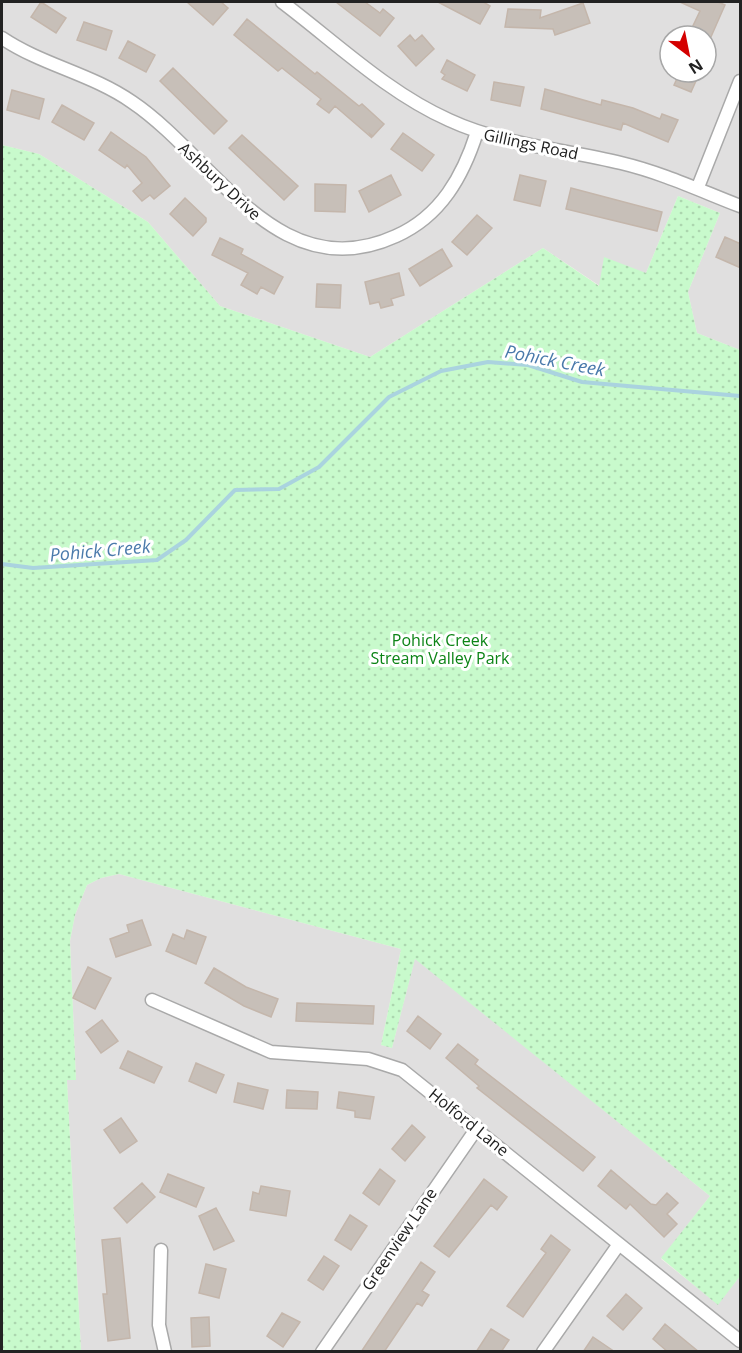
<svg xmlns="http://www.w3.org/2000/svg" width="742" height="1353" font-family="'Open Sans',sans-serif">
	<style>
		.residential { fill: #e0dfdf; fill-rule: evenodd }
		.park { fill: url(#park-dots) }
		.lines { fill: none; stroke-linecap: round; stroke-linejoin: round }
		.stream { stroke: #aad3df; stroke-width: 4 }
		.building { fill: #c7bfb8; stroke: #c4b6ab; stroke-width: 1.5 }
		.street-casing { stroke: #a9a9a9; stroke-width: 15 }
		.street { stroke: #fff; stroke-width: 12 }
		.labels { text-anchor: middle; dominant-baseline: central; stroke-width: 6; stroke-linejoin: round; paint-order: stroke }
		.street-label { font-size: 16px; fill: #222; stroke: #fff }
		.park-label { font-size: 16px; fill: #0c8416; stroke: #fff }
		.water-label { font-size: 18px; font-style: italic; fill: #4a7aab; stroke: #fff }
	</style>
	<defs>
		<pattern id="park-dots" width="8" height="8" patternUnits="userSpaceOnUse" patternTransform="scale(1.5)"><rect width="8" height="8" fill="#c8facc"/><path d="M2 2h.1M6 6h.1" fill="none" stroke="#acd6af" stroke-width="1.8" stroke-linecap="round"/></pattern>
	</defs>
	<rect width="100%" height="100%" fill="#f2efe9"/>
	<path class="residential" d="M2 2H740V350L697 333 688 292 720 213 678 196 646 273 600 286 543 248 370 357 220 306 148 222 39 154 2 145ZM670 36H706V72H670Z
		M119 874 401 949 381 1045 392 1048 415 958 710 1196 661 1259 718 1304 740 1276V1351H81L67 1080 76 1079 70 941 75 915 87 885 101 878Z"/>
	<path class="park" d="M2 145 39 154 148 222 220 306 370 357 543 248 599 286 604 257 646 273 678 196 720 213 688 292 697 333 740 350V1276L718 1305 661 1258 710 1196 415 959 392 1048 381 1045 401 949 119 874 101 878 87 885 75 915 70 941 76 1080H67L81 1351H2Z"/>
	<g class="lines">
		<path class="stream" d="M2 564 33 568 157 560 186 540 235 490 279 489 319 467 389 397 441 371 488 362 528 365 582 382 740 396"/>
	</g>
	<path class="building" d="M41 2 66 18 56 33 31 17Z
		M187 2H221L228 8 213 25Z
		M336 2H365L380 13 383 9 394 18 380 36Z
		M438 2H487L485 3 490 6 480 24Z
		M680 2H718L725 5 710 39 691 30 700 11Z
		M583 3 590 23 555 35 553 29 505 27 508 9 541 10 540 18Z
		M247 19 315 74 317 72 359 106 362 104 384 124 373 136 370 134 372 138 335 106 329 113 317 104 321 99 282 68 278 71 234 35Z
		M84 22 112 31 106 50 77 40Z
		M410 35 415 41 422 35 434 49 416 66 398 46Z
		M128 41 155 55 146 72 119 58Z
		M447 60 475 75 467 91 442 79 445 75 441 72Z
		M173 68 227 121 214 134 160 81Z
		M680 72H700L691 92 674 85Z
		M494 82 524 87 520 106 491 100Z
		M545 89 601 105 602 100 633 108 660 119 662 114 678 120 668 142 623 123 621 130 541 109Z
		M12 90 44 99 39 119 7 110Z
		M62 105 94 123 84 140 52 122Z
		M111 132 146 157 170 186 154 199 150 195 142 201 133 191 142 183 127 165 125 168 99 150Z
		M403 133 434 155 422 171 391 149Z
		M242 135 298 186 284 200 229 148Z
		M391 175 401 195 369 212 359 191Z
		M520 175 546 181 540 206 514 200Z
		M315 184 346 185 345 212 315 211Z
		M571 188 662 212 657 231 566 209Z
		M185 198 206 218V222L193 236 170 214Z
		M477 215 492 228 467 255 452 242Z
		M725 237 741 244V268L716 257Z
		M220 238 243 249 241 254 283 277 274 294 261 287 257 294 241 285 248 273 212 255Z
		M442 249 452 266 420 286 409 269Z
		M399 273 404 295 391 299 393 305 381 308 379 302 370 304 365 282Z
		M317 284 341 285 340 308 316 307Z
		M142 920 151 945 116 957 110 939 129 932 127 925Z
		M187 930 206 937 196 964 166 951 173 934 184 939Z
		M88 967 111 978 95 1009 73 998Z
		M214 968 246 987 278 999 271 1017 244 1006 205 983Z
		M297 1003 374 1006 373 1024 296 1021Z
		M418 1016 441 1034 430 1049 407 1031Z
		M102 1020 118 1041 101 1053 86 1032Z
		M458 1044 478 1060 475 1064 595 1157 583 1171 477 1088 479 1086 446 1058Z
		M128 1051 162 1067 154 1083 120 1068Z
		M196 1063 224 1075 216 1093 189 1081Z
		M238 1083 268 1090 263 1109 234 1102Z
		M287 1090 318 1092 317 1109 286 1108Z
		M339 1092 374 1097 370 1119 355 1117V1111L337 1108Z
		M121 1118 137 1141 120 1153 104 1130Z
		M412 1125 425 1137 405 1161 392 1149Z
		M380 1169 395 1181 379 1205 363 1193Z
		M611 1170 651 1204 656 1205 667 1193 678 1203 667 1214 677 1224 664 1237 630 1204 626 1209 598 1186Z
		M168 1174 204 1188 196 1207 160 1192Z
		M484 1179 507 1197 497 1210 491 1205 449 1257 434 1246Z
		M142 1183 155 1197 127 1223 114 1208Z
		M261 1186 290 1191 286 1216 250 1210 253 1192 259 1194Z
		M216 1208 234 1241 214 1250 199 1216Z
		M350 1215 367 1226 351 1250 335 1240Z
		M551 1235 570 1250 523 1317 507 1306 546 1253 541 1249Z
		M120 1238 130 1338 108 1341 103 1294H107L102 1240Z
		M324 1256 339 1266 323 1290 308 1280Z
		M421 1262 435 1272 422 1291 429 1295 422 1306 417 1303 384 1352H361Z
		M206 1264 226 1269 219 1298 199 1293Z
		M626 1294 642 1308 623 1330 607 1316Z
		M282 1313 300 1322 283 1347 267 1336Z
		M209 1317 210 1346 192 1347 191 1318Z
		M665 1324 699 1352H668L653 1339Z
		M491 1329 509 1340 501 1352H476Z
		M593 1337 615 1352H583Z"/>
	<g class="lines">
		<g class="street-casing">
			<path id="street" d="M282 2C335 42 388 93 449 120 503 145 563 149 621 163 663 173 701 191 740 206
				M2 38C42 65 92 74 132 102 214 157 278 290 396 236 441 216 463 176 477 132
				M698 187 740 81
				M152 1000 271 1052 368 1059 402 1070 740 1341
				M161 1250 159 1325 165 1352
				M322 1352 477 1128
				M543 1352 619 1244"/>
		</g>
		<use href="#street" class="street"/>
	</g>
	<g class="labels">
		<g class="street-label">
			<text transform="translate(531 144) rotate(12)">Gillings Road</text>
			<text transform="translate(220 181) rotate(43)">Ashbury Drive</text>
			<text transform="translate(469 1122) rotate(39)">Holford Lane</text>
			<text transform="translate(399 1239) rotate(-56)">Greenview Lane</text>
		</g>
		<g class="park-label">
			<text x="440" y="640">Pohick Creek<tspan x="440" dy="18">Stream Valley Park</tspan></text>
		</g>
		<g class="water-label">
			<text transform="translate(555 360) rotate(11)">Pohick Creek</text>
			<text transform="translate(100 550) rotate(-5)">Pohick Creek</text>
		</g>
	</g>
	<rect width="742" height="1353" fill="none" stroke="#222222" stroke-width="6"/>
	<g transform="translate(688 54) rotate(148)"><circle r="28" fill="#ffffff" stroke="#a7a7a7" stroke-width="1.5"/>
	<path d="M0-4.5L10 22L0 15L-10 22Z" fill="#d40000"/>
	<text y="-9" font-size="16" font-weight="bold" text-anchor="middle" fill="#222222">N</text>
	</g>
</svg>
